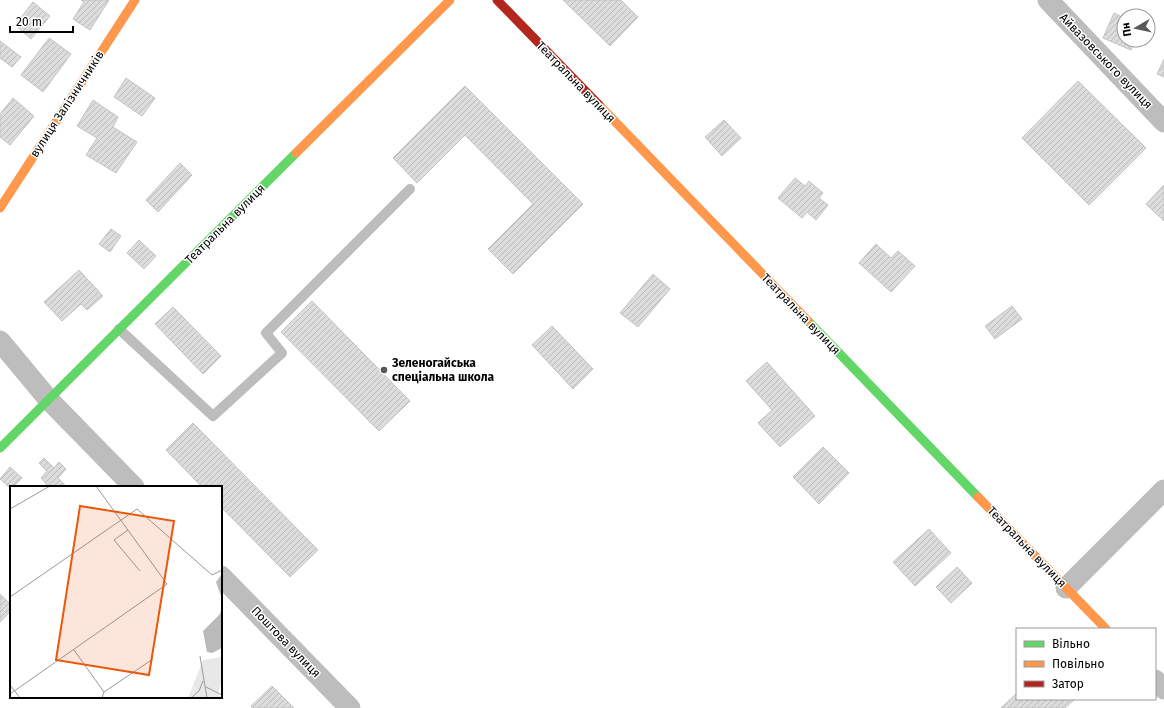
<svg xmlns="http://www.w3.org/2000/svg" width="1164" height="708" font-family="'Fira Sans',sans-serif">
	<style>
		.building { fill: url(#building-hatch); stroke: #c4c4c4 }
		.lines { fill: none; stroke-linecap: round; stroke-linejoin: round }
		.lane { stroke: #bdbdbd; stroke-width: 10 }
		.street { stroke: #bdbdbd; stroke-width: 21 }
		.fast { stroke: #63d668; stroke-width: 9 }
		.slow { stroke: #ff974d; stroke-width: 9 }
		.jam { stroke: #b3261e; stroke-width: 9 }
		.poi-dot { fill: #595959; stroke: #fff; stroke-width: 1.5 }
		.labels { text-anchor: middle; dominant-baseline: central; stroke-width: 3; stroke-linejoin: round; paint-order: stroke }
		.street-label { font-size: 12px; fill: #000; stroke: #fff }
		.poi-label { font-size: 12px; font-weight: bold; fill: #000; stroke: #fff; text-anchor: start }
		.inset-road { fill: none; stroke: #999; stroke-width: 1 }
		.view { fill: #e8590c; fill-opacity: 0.15; stroke: #e8590c; stroke-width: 2 }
		.inset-edge { fill: none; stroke: #000; stroke-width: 2 }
	</style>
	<defs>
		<pattern id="building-hatch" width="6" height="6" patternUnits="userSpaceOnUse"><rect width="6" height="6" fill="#dcdcdc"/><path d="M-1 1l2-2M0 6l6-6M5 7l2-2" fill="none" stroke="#bbb"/></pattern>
	</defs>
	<rect width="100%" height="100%" fill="#fff"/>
	<path class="building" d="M81 0H109L90 30 73 19 84 2Z
		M563 0H621L638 17 610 46Z
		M33 2 50 16 31 39 15 25Z
		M1114 13 1124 18V40H1135L1131 50 1103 38Z
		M49 38 71 54 43 92 21 75Z
		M0 41 21 57 12 67 0 58Z
		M1164 59V77L1157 74Z
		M126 78 155 98 142 116 114 97Z
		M1078 81 1146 148 1089 205 1022 138Z
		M465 86 583 204 513 274 488 249 533 204 465 135 417 183 393 158Z
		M13 98 34 116 10 145 0 137V114Z
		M93 100 118 117 113 127 137 142 116 173 86 155 97 138 77 126Z
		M724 120 741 138 722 156 705 137Z
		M180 163 192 175 158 212 146 200Z
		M795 178 805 186 809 181 823 193 819 198 828 205 816 220 807 212 802 218 778 198Z
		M1164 185V221L1146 204Z
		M111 229 121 236 110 252 99 244Z
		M139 240 156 256 144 269 127 253Z
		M876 244 891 258 898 251 915 266 891 292 859 263Z
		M79 270 103 296 87 310 81 304 62 321 44 302Z
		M653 274 670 289 638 327 620 313Z
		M312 301 410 401 379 431 281 332Z
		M1012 306 1022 319 995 339 985 326Z
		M173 307 221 356 203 374 155 324Z
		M552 326 593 369 573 389 532 345Z
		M767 362 815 416 780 447 758 423 772 410 746 381Z
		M193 423 318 550 290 577 221 507V487H202L166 450Z
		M823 447 849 473 819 504 793 477Z
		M44 458 54 468 59 462 66 469 58 478 66 486 65 487H47L48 486 41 478 47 471 39 463Z
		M10 467 22 478 13 487H11V489L0 479Z
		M929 529 951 553 915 586 893 562Z
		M957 567 972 583 951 603 936 587Z
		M0 594 11 605V611L0 622Z
		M272 686 294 708H253L251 706Z
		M1017 693V699H1075L1065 708H1001Z"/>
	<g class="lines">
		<path class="lane" d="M119 329 213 416 282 353 266 333 410 189"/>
		<path class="street" d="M1048 0 1164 122
			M0 341 49 400 134 487
			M221 576 350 708
			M1066 588 1164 490
			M1155 680 1164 689"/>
		<path class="fast" d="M808 321 978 497
			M0 448 296 153"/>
		<path class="slow" d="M599 105 808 321
			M296 153 450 0
			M0 208 135 0
			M978 497 1106 629"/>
		<path class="jam" d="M497 0 599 105"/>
	</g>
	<circle class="poi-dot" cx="384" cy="370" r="4"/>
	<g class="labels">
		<g class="street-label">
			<text transform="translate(1106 61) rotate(46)">Айвазовського вулиця</text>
			<text transform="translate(576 82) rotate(46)">Театральна вулиця</text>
			<text transform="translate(67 104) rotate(-57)">вулиця Залізничників</text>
			<text transform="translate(225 224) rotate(-45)">Театральна вулиця</text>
			<text transform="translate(801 314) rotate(46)">Театральна вулиця</text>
			<text transform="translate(1027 547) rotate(46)">Театральна вулиця</text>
			<text transform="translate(286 642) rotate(46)">Поштова вулиця</text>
		</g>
		<g class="poi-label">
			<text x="392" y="363">Зеленогайська<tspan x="392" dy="14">спеціальна школа</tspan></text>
		</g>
	</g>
	<g transform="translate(10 486)">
		<rect width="212" height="212" fill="#fff"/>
		<path d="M212 171V192L208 209 212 212H178L193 174Z" fill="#e8e8e8"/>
		<path d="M212 88V113L206 96ZM212 119V162L202 167 197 166 193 145 210 128Z" fill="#bababa"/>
		<path class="inset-road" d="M0 23 40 0M118 44 104 54 130 85M0 111 127 23 202 89 212 84M64 164 94 206M190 170 197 212M0 199 10 212M196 201 212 209M0 208 157 98 86 0M92 212 94 206 143 173M181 212 189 205 193 195"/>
		<path class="view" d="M70 20 164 35 139 189 46 174Z"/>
		<rect width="212" height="212" class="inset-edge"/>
	</g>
	<rect x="1016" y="628" width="140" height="72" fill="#ffffff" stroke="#999999"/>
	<rect x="1024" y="641" width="20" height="6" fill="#63d668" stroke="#999999"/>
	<text x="1052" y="648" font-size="12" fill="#000000">Вільно</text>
	<rect x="1024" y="661" width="20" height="6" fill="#ff974d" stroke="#999999"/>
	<text x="1052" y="668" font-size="12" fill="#000000">Повільно</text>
	<rect x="1024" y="681" width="20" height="6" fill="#b3261e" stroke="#999999"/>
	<text x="1052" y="688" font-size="12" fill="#000000">Затор</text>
	<g transform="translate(1136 28) rotate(261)"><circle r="19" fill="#ffffff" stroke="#999999"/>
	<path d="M0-3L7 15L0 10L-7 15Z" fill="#595959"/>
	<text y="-6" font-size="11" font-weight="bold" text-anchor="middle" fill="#000000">Пн</text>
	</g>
	<path d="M10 26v6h63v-6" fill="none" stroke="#000000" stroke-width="2"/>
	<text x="16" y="26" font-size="12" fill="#000000" stroke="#ffffff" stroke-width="3" paint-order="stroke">20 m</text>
</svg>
